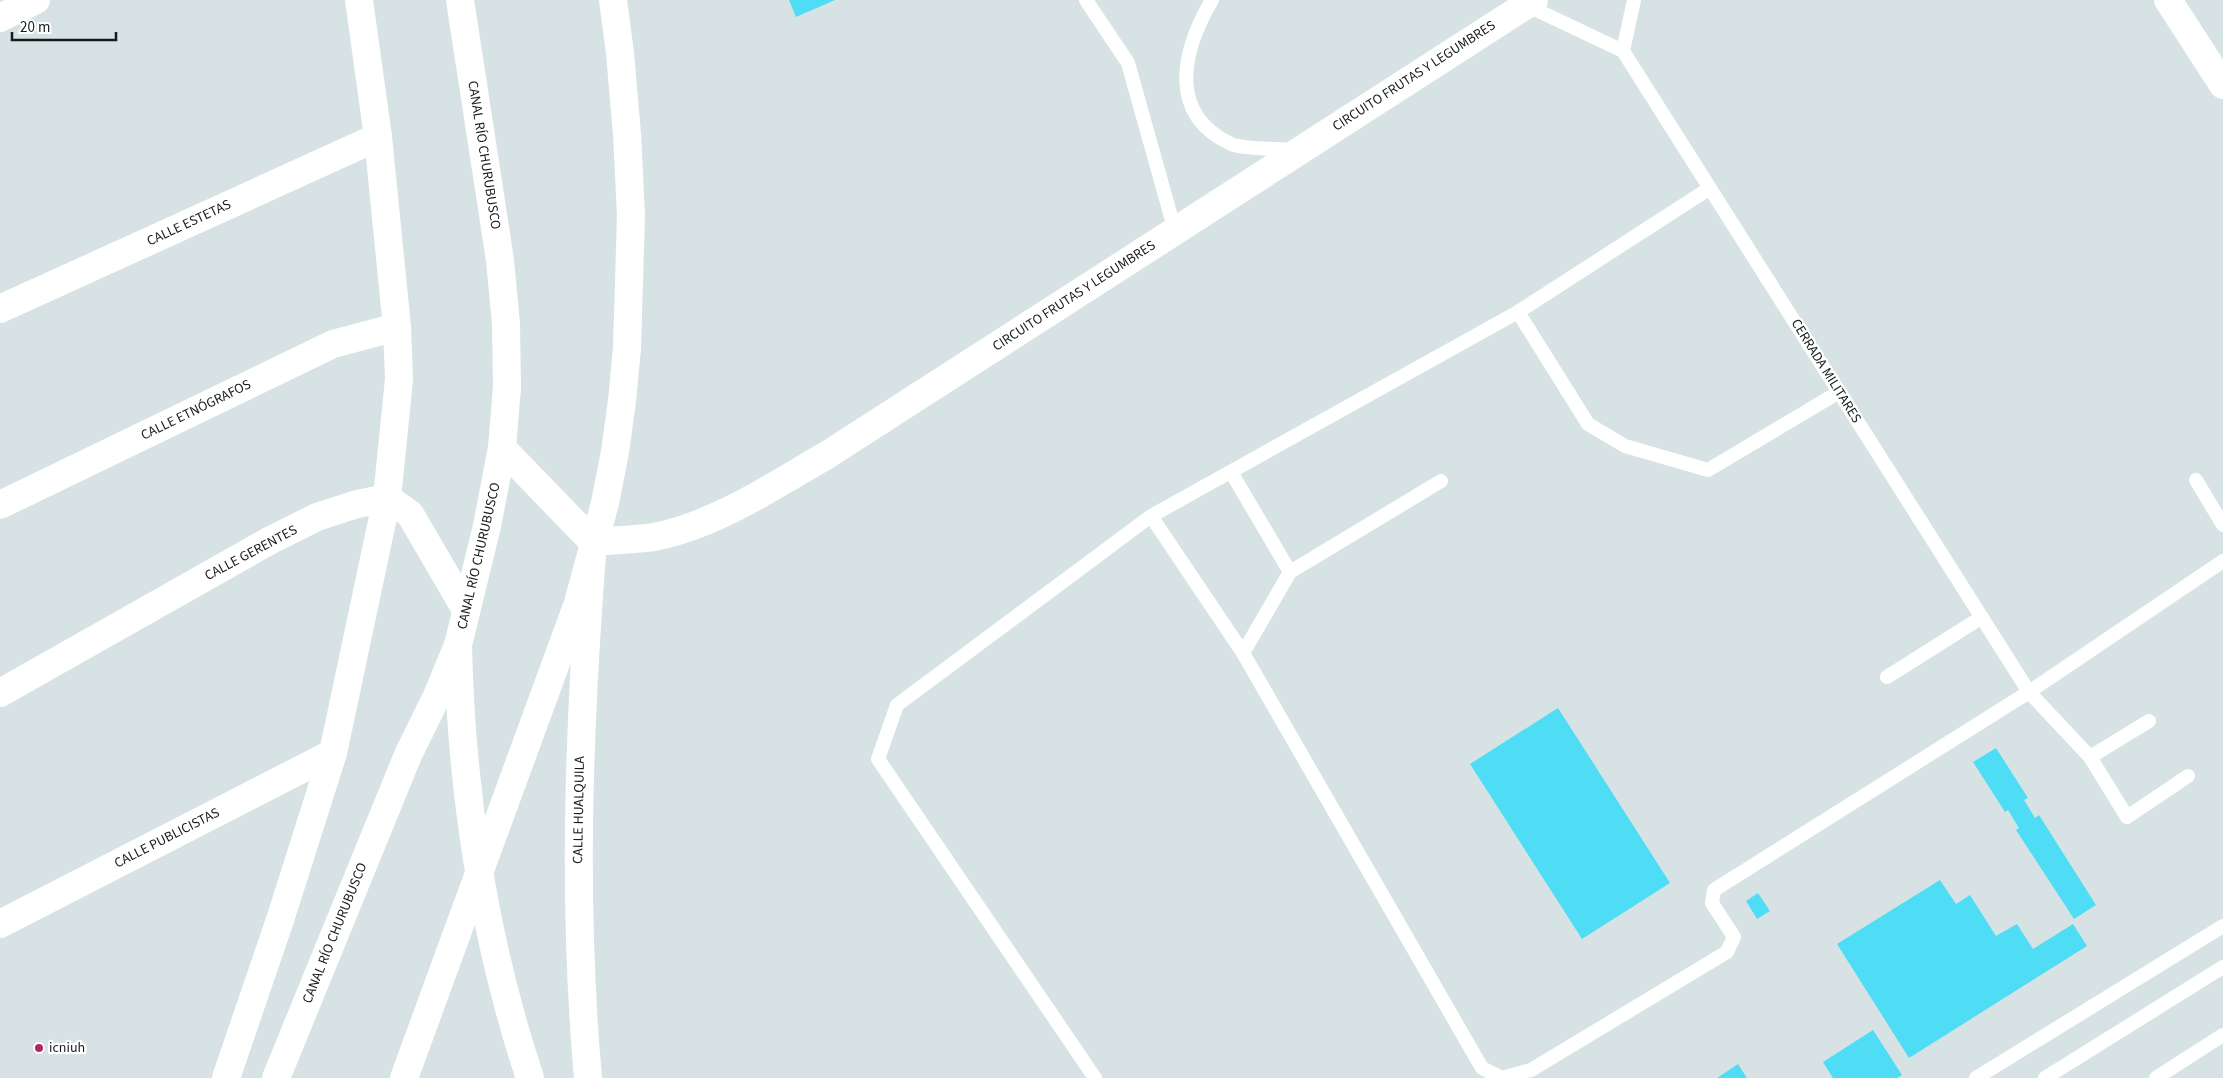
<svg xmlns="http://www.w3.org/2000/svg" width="2223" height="1078" font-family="'Source Sans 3',sans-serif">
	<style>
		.building { fill: #4fddf6 }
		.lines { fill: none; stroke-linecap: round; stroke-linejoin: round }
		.lane { stroke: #fff; stroke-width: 14 }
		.street { stroke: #fff; stroke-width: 28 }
		.secondary { stroke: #fff; stroke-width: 28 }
		.primary { stroke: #fff; stroke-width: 28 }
		.poi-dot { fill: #b22764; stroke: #fff; stroke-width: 2 }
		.labels { text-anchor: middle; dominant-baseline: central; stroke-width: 4.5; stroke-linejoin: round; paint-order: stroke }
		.street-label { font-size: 14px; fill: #171b1c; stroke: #fff }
		.poi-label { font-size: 14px; fill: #171b1c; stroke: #fff; text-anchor: start }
	</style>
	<rect width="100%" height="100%" fill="#d7e2e5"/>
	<path class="building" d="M789 0H835L796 17Z
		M1558 708 1670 883 1582 939 1470 764Z
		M1996 748 2028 798 2024 800 2035 818 2039 815 2096 905 2074 919 2016 830 2019 828 2008 810 2005 812 1973 762Z
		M1940 880 1956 904 1970 895 1996 936 2017 924 2033 949 2073 924 2087 946 1909 1058 1837 944Z
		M1758 893 1770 911 1757 919 1746 901Z
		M1873 1030 1902 1075 1897 1078H1833L1823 1062Z
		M1738 1064 1747 1078H1717Z"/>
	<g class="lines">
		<path class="lane" d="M1086 0 1128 63 1175 231
			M1212 0C1182 51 1167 114 1231 144 1241 149 1282 149 1296 150
			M1526 5 1623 51 2029 692 2090 757 2127 817 2188 776
			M1623 51 1634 0
			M1518 312 1588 424 1625 446 1708 470 1839 392
			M1231 472 1290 572 1441 481
			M2196 480 2223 525
			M1151 516 1243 653 1482 1068 1502 1078 1531 1070 1727 952 1734 937 1712 903 1714 890 2029 692 2223 561
			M1243 653 1290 572
			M1887 677 1982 617
			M2090 757 2149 721
			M1095 1078 878 759 897 705 1151 516 1518 312 1710 188
			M1976 1078 2223 926
			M2045 1078 2223 967
			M2156 1078 2223 1035"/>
		<path class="street" d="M2168 0 2223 85
			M0 18 36 0
			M0 309 378 137
			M0 505 333 344 397 327
			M458 645C461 790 484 940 530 1078
			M0 693 269 541 317 517 357 504 387 498 410 514 466 610
			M0 924 333 753
			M588 1078C572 898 579 721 593 542 613 540 635 540 654 537 716 525 773 486 827 455L1534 0"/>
		<path class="secondary" d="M226 1078 280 920 333 753 387 498 399 379 397 327 378 137 359 0"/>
		<path class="primary" d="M502 448 593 542
			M276 1078 408 755 436 698 458 645 487 526 502 448 507 387 506 324 500 260 460 0
			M404 1078 578 603 605 503 615 452 622 401 627 348 631 215 627 134 620 53 613 0"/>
	</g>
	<circle class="poi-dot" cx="39" cy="1048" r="5"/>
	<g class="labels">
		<g class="street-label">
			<text transform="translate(1414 76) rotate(-33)">CIRCUITO FRUTAS Y LEGUMBRES</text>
			<text transform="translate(484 155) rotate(81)">CANAL RÍO CHURUBUSCO</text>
			<text transform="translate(189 223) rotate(-25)">CALLE ESTETAS</text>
			<text transform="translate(1074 296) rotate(-33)">CIRCUITO FRUTAS Y LEGUMBRES</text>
			<text transform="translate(1826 371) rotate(58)">CERRADA MILITARES</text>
			<text transform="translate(196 410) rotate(-26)">CALLE ETNÓGRAFOS</text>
			<text transform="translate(251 553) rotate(-28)">CALLE GERENTES</text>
			<text transform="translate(479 556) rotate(-77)">CANAL RÍO CHURUBUSCO</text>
			<text transform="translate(579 810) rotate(-89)">CALLE HUALQUILA</text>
			<text transform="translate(167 838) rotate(-27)">CALLE PUBLICISTAS</text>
			<text transform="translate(335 933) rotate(-68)">CANAL RÍO CHURUBUSCO</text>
		</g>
		<g class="poi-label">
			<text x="49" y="1048">icniuh</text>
		</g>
	</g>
	<path d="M12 32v8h104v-8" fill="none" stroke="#171b1c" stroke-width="2.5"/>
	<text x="20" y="32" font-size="15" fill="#171b1c" stroke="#ffffff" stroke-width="4" paint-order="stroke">20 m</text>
</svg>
